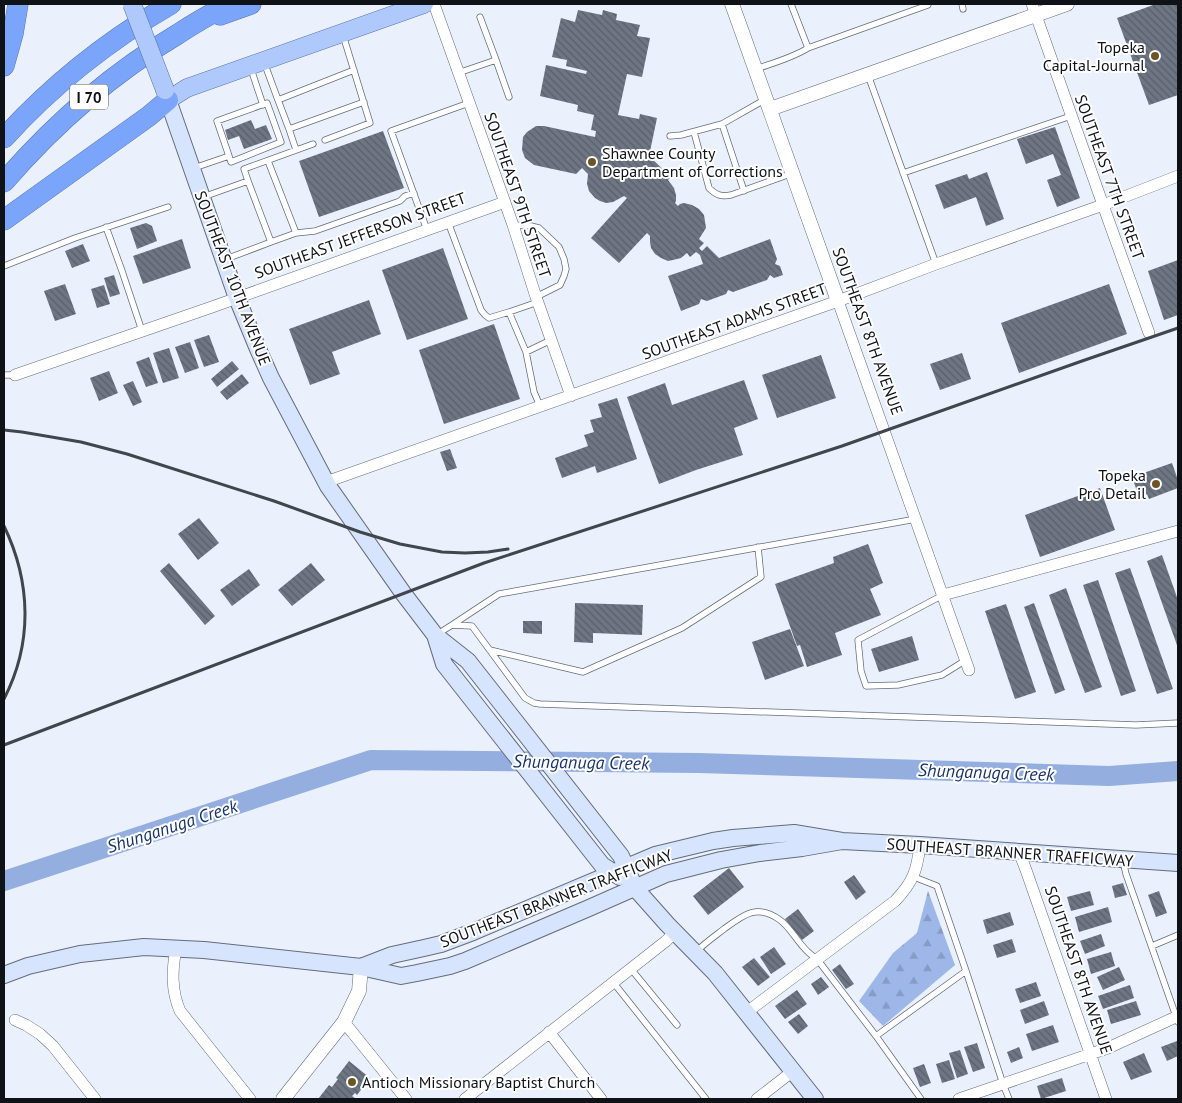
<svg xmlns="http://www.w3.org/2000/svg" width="1182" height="1103" font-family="'PT Sans',sans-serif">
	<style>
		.forest { fill: url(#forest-firs) }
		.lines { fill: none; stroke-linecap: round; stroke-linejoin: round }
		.river { stroke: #94aedf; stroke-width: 20 }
		.building { fill: url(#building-back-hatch) }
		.service-casing { stroke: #656c7a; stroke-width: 7 }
		.minor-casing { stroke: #656c7a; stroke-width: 12 }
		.tertiary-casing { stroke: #656c7a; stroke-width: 15 }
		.secondary-casing { stroke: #656c7a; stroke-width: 18 }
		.primary-casing { stroke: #5572ab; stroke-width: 19 }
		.motorway-casing { stroke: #5572ab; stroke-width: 21 }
		.service { stroke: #fff; stroke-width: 5.5 }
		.minor { stroke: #fff; stroke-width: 11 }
		.tertiary { stroke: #fff; stroke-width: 14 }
		.secondary { stroke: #d7e4fe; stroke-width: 16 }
		.primary { stroke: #afc9fd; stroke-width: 18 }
		.motorway { stroke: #7aa5fb; stroke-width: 20 }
		.rail { stroke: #41454c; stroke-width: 3 }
		.primary-bridge-casing { stroke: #5572ab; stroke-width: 19; stroke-linecap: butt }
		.primary-bridge { stroke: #afc9fd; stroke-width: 18 }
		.poi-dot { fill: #6c5525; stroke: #fefefe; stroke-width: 2 }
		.labels { text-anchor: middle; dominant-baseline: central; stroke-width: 4; stroke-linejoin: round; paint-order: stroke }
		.shield { fill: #fefefe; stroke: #57595c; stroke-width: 1 }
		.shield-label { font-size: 15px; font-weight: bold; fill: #0f1217 }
		.poi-label { font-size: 16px; fill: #0f1217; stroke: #fefefe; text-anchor: end }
		.street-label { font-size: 16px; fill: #0f1217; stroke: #fefefe }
		.water-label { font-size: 18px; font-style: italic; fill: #18336d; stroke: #fefefe }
	</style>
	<defs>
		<pattern id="forest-firs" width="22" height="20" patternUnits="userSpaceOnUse" patternTransform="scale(1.25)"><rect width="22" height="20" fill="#9db7e9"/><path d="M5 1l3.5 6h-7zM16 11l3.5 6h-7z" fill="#869cc7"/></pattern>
		<pattern id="building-back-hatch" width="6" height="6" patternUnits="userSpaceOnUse" patternTransform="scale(1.25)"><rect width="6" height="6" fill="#6e7683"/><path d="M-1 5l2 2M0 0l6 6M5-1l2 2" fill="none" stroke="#595f6a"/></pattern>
	</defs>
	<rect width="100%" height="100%" fill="#eaf1fd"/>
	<path class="forest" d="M928 891 955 965 883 1026 859 1001 893 953 917 933Z"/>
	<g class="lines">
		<path class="river" d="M4 881 371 760 699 763 1109 776 1178 771"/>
	</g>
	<path class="building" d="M1156 4H1178V95L1149 105 1117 18Z
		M578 10 602 15 603 10 617 14 616 20 640 25 637 36 650 38 642 77 627 74 618 115 639 119 640 114 657 118 649 156 671 177 668 180 674 188 676 195V201L675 203 678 206 680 204 684 203 692 205 699 209 704 215 706 228 699 239 704 243 699 248 702 251 707 246 719 258 770 239 777 259 775 264 780 266 783 275 774 278 770 275 767 280 733 292 728 290 726 294 707 301 701 299 699 304 681 311 668 276 703 264 700 255 696 252 690 257 687 253 681 258 673 260 668 261 661 258 655 254 651 248 650 242V236L647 233 619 263 591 238 627 198 624 196 613 202 606 203 600 201 595 198 589 191 587 184 588 174 582 168 576 174 534 165 525 158 522 150 523 137 527 132 536 126H544L595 137 596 131 591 130 594 115 577 111 578 105 540 96 546 65 586 74 587 71 566 66 567 60 552 57 561 18 575 22Z
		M251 120 255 129 266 125 272 139 244 149 239 136 228 140 225 130Z
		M1055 127 1080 198 1057 207 1047 180 1061 175 1053 154 1026 164 1017 139Z
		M383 131 404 188 319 217 299 161Z
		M987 172 1004 219 986 226 976 197 944 209 935 185 967 174 969 179Z
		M146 223 152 226 157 241 137 249 130 228Z
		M182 239 191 268 143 284 133 256Z
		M83 244 90 261 72 268 65 251Z
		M443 248 468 319 407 340 382 270Z
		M1178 260V315L1164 320 1148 271Z
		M114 275 120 294 110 297 104 278Z
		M65 284 76 314 55 321 44 291Z
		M1109 284 1127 334 1019 373 1001 323Z
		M104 285 110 304 97 308 91 289Z
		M369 300 381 334 332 352 340 374 310 385 289 329Z
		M494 324 520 399 444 424 419 350Z
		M209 335 219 362 204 367 194 340Z
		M190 342 199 368 185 373 175 347Z
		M169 348 179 378 163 383 153 353Z
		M962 353 971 379 940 390 930 364Z
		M821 355 836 398 777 418 762 375Z
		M149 357 158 383 146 387 136 362Z
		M232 361 239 369 217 387 211 379Z
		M109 371 118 393 99 401 90 378Z
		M242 374 249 383 227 400 220 392Z
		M744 380 758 419 734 428 743 455 696 470 659 484 627 397 665 383 672 405Z
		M133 381 142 402 133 406 123 385Z
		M617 398 637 459 597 473 595 466 562 478 555 458 588 446 584 435 594 432 590 420 602 417 598 404Z
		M450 449 457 468 447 471 440 452Z
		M1172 463 1178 480V488L1149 499 1147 494 1139 497 1132 477Z
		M1100 488 1115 530 1040 557 1025 515Z
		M199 518 219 543 198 560 178 534Z
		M868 544 883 583 870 589 881 615 835 633 842 655 807 667 800 645 797 646 775 584 834 563 833 557Z
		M1162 555 1178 600V648L1147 561Z
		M169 563 215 616 205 625 160 571Z
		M311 563 325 580 292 606 278 590Z
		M1130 568 1173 689 1157 694 1115 573Z
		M249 569 260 585 232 606 220 590Z
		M1098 580 1136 691 1121 696 1083 585Z
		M1066 588 1102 687 1085 693 1049 595Z
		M575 603 643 605 642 635 593 633V643L574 642Z
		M1034 603 1065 690 1055 694 1024 607Z
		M1006 604 1036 692 1015 699 985 611Z
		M523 621H542V634L523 633Z
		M790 629 804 666 765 680 752 642Z
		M912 636 919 660 879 672 871 649Z
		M729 868 744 887 708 915 693 896Z
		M854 875 866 892 856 900 844 882Z
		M1123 883 1127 895 1115 898 1112 886Z
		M1090 891 1094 905 1071 911 1067 897Z
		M1159 891 1167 913 1156 917 1148 895Z
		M1108 907 1112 922 1079 932 1075 917Z
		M798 909 814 931 802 940 785 919Z
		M1010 912 1014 925 987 934 983 920Z
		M1101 934 1105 946 1085 954 1080 941Z
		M1012 939 1016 952 997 958 993 945Z
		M774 947 786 964 771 974 760 957Z
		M1111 952 1115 966 1091 974 1087 959Z
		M754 958 770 977 758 986 742 967Z
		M840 964 854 984 846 989 832 970Z
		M1119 967 1125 980 1103 990 1097 977Z
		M821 977 829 987 818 995 811 984Z
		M1036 982 1041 996 1020 1003 1015 989Z
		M1130 985 1134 998 1103 1009 1098 996Z
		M797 990 807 1004 785 1019 775 1006Z
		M1044 1001 1049 1015 1025 1024 1020 1010Z
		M1136 1001 1141 1015 1111 1024 1107 1010Z
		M799 1014 808 1026 798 1034 788 1022Z
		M1053 1025 1059 1042 1032 1051 1026 1034Z
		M1177 1041 1178 1043V1056L1167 1061 1161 1047Z
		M977 1043 985 1068 973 1072 964 1047Z
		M1019 1047 1023 1058 1011 1063 1007 1052Z
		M960 1050 968 1074 957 1078 949 1053Z
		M1144 1053 1152 1072 1131 1080 1123 1062Z
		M949 1060 955 1079 942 1083 936 1064Z
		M349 1061 370 1078 357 1095 355 1093 352 1096 356 1099H318L329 1085 332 1087 338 1079 336 1078Z
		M924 1064 931 1083 920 1087 913 1068Z
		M1062 1078 1066 1091 1041 1099 1037 1086Z"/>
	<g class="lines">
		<g class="service-casing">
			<path id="service" d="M791 4 808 48 928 5V4
				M962 4 963 9
				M496 60 509 97
				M264 62 278 100
				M251 69 263 105
				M756 69C773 63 792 58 808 48
				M354 70 278 100 289 129 364 102
				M458 73 496 60 480 17
				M868 75 936 264
				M722 124 744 191
				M289 129 296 150
				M694 132 709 188C716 195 721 197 731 195L793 173
				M670 136 681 135 722 124 766 99
				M325 140 370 123 343 35
				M268 161 296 233
				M194 168 229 156 217 121 267 103 281 142 231 162 229 156
				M903 173 1071 116
				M248 181 244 169 313 144
				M203 197 248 181 271 242 226 259
				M448 222 481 310 485 315 489 318 509 312 526 352 534 392 540 406
				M513 225 531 226 539 228 559 247 564 259 566 269 564 276 560 285 536 297
				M106 227 122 271 142 331
				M427 230 391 131 469 103
				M271 242 296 233 315 231 400 201 405 196 414 193
				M4 266 75 238 168 207
				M509 312 538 302
				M526 352 551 340
				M4 375H15
				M943 595 858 640 861 671 866 686 898 685 942 675 966 660
				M452 625 499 594 916 519
				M436 635 452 625 472 626 525 698 534 703 540 704 1136 725 1178 723
				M490 650 583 672 682 628 761 577 758 547
				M1123 861 1126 874 1178 1022
				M914 877 937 886 966 971 1003 1084 1009 1099
				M1152 946 1178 935
				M697 951C705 943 715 936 724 929 743 915 757 903 780 920 791 928 797 942 808 952 810 954 814 957 817 959L876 1036 921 1099
				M631 969 677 1025
				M613 982 706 1099
				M876 1036 966 971"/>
		</g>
		<g class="minor-casing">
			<path id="minor" d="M434 4 513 225 536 297 571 396
				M1032 4 1103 205 1149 333
				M838 301 969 670
				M15 375 212 307 505 202
				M326 482 838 301 936 264 1103 205 1178 176
				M943 595 1178 531
				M1019 852 1026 870 1106 1099
				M176 949C172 970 171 990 180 1011L250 1099
				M747 1012 895 901C913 882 917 871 920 845
				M15 1020 26 1025 40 1034 53 1046 95 1099
				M344 1022 406 1099
				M549 1032 601 1099
				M465 1099 666 941 675 932
				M757 1099 793 1071
				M959 1099 1108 1048 1178 1016"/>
		</g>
		<g class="tertiary-casing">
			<path id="tertiary" d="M732 4 838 301
				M770 109 1067 4
				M283 1099 344 1022 359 991 361 967"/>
		</g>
		<g class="secondary-casing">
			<path id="secondary" d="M168 100 237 298 258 349 271 378 328 486 403 593 435 635 468 661 621 856 635 888 667 924 715 973 815 1099
				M435 635 444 664 602 865 620 877
				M361 967 392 955 424 948 441 944 473 932 655 855 713 841 733 838 794 833 842 841 920 845 1178 863
				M4 975 28 966 80 954 144 947 204 950 361 967 401 976 417 973 450 966 465 961 589 908 666 874 721 860 760 853 802 848 842 841"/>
		</g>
		<g class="primary-casing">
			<path id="primary" d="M165 90 168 100 187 88 424 4"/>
		</g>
		<g class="motorway-casing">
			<path id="motorway" d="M220 15 251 4
				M4 66 13 34 18 4
				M4 138C52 85 109 40 171 4
				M4 182C55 123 111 74 178 34 195 23 213 12 231 4
				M4 220 149 116 168 100"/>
		</g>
		<use href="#service" class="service"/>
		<use href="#minor" class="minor"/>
		<use href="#tertiary" class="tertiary"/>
		<use href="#secondary" class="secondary"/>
		<use href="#primary" class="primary"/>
		<use href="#motorway" class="motorway"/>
		<path class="rail" d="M4 430 22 432 81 442 127 454 274 501 360 532 400 544 442 552 465 553 488 552 508 549
			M4 526C31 582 33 643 4 699
			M4 745 484 563 842 446 1082 361 1178 328"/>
		<g class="primary-bridge-casing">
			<path id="primary-bridge" d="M132 4 165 90"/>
		</g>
		<use href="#primary-bridge" class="primary-bridge"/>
	</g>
	<g class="poi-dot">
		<circle cx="1155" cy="56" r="5"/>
		<circle cx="592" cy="162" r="5"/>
		<circle cx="1156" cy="484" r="5"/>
		<circle cx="352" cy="1082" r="5"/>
	</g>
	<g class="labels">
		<rect class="shield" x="70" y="84.5" width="38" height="25" rx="4"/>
		<g class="shield-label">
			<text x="89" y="97">I 70</text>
		</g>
		<g class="poi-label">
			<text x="1145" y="47">Topeka<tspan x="1145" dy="18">Capital-Journal</tspan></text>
			<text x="602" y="153" text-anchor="start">Shawnee County<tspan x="602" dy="18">Department of Corrections</tspan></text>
			<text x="1146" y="475">Topeka<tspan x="1146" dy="18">Pro Detail</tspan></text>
			<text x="362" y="1082" text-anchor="start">Antioch Missionary Baptist Church</text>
		</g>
		<g class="street-label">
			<text transform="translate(1110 177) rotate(70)">SOUTHEAST 7TH STREET</text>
			<text transform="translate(518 195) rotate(71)">SOUTHEAST 9TH STREET</text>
			<text transform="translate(360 235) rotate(-20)">SOUTHEAST JEFFERSON STREET</text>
			<text transform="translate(233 278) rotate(69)">SOUTHEAST 10TH AVENUE</text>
			<text transform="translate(734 321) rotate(-20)">SOUTHEAST ADAMS STREET</text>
			<text transform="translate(868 331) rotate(70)">SOUTHEAST 8TH AVENUE</text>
			<text transform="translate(1010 852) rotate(4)">SOUTHEAST BRANNER TRAFFICWAY</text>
			<text transform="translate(556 898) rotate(-21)">SOUTHEAST BRANNER TRAFFICWAY</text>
			<text transform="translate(1079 970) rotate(71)">SOUTHEAST 8TH AVENUE</text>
		</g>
		<g class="water-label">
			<text transform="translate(581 762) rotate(1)">Shunganuga Creek</text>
			<text transform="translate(986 772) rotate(2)">Shunganuga Creek</text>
			<text transform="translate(172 826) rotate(-18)">Shunganuga Creek</text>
		</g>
	</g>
	<rect width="1182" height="1103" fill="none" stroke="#0f1217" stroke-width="10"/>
</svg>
